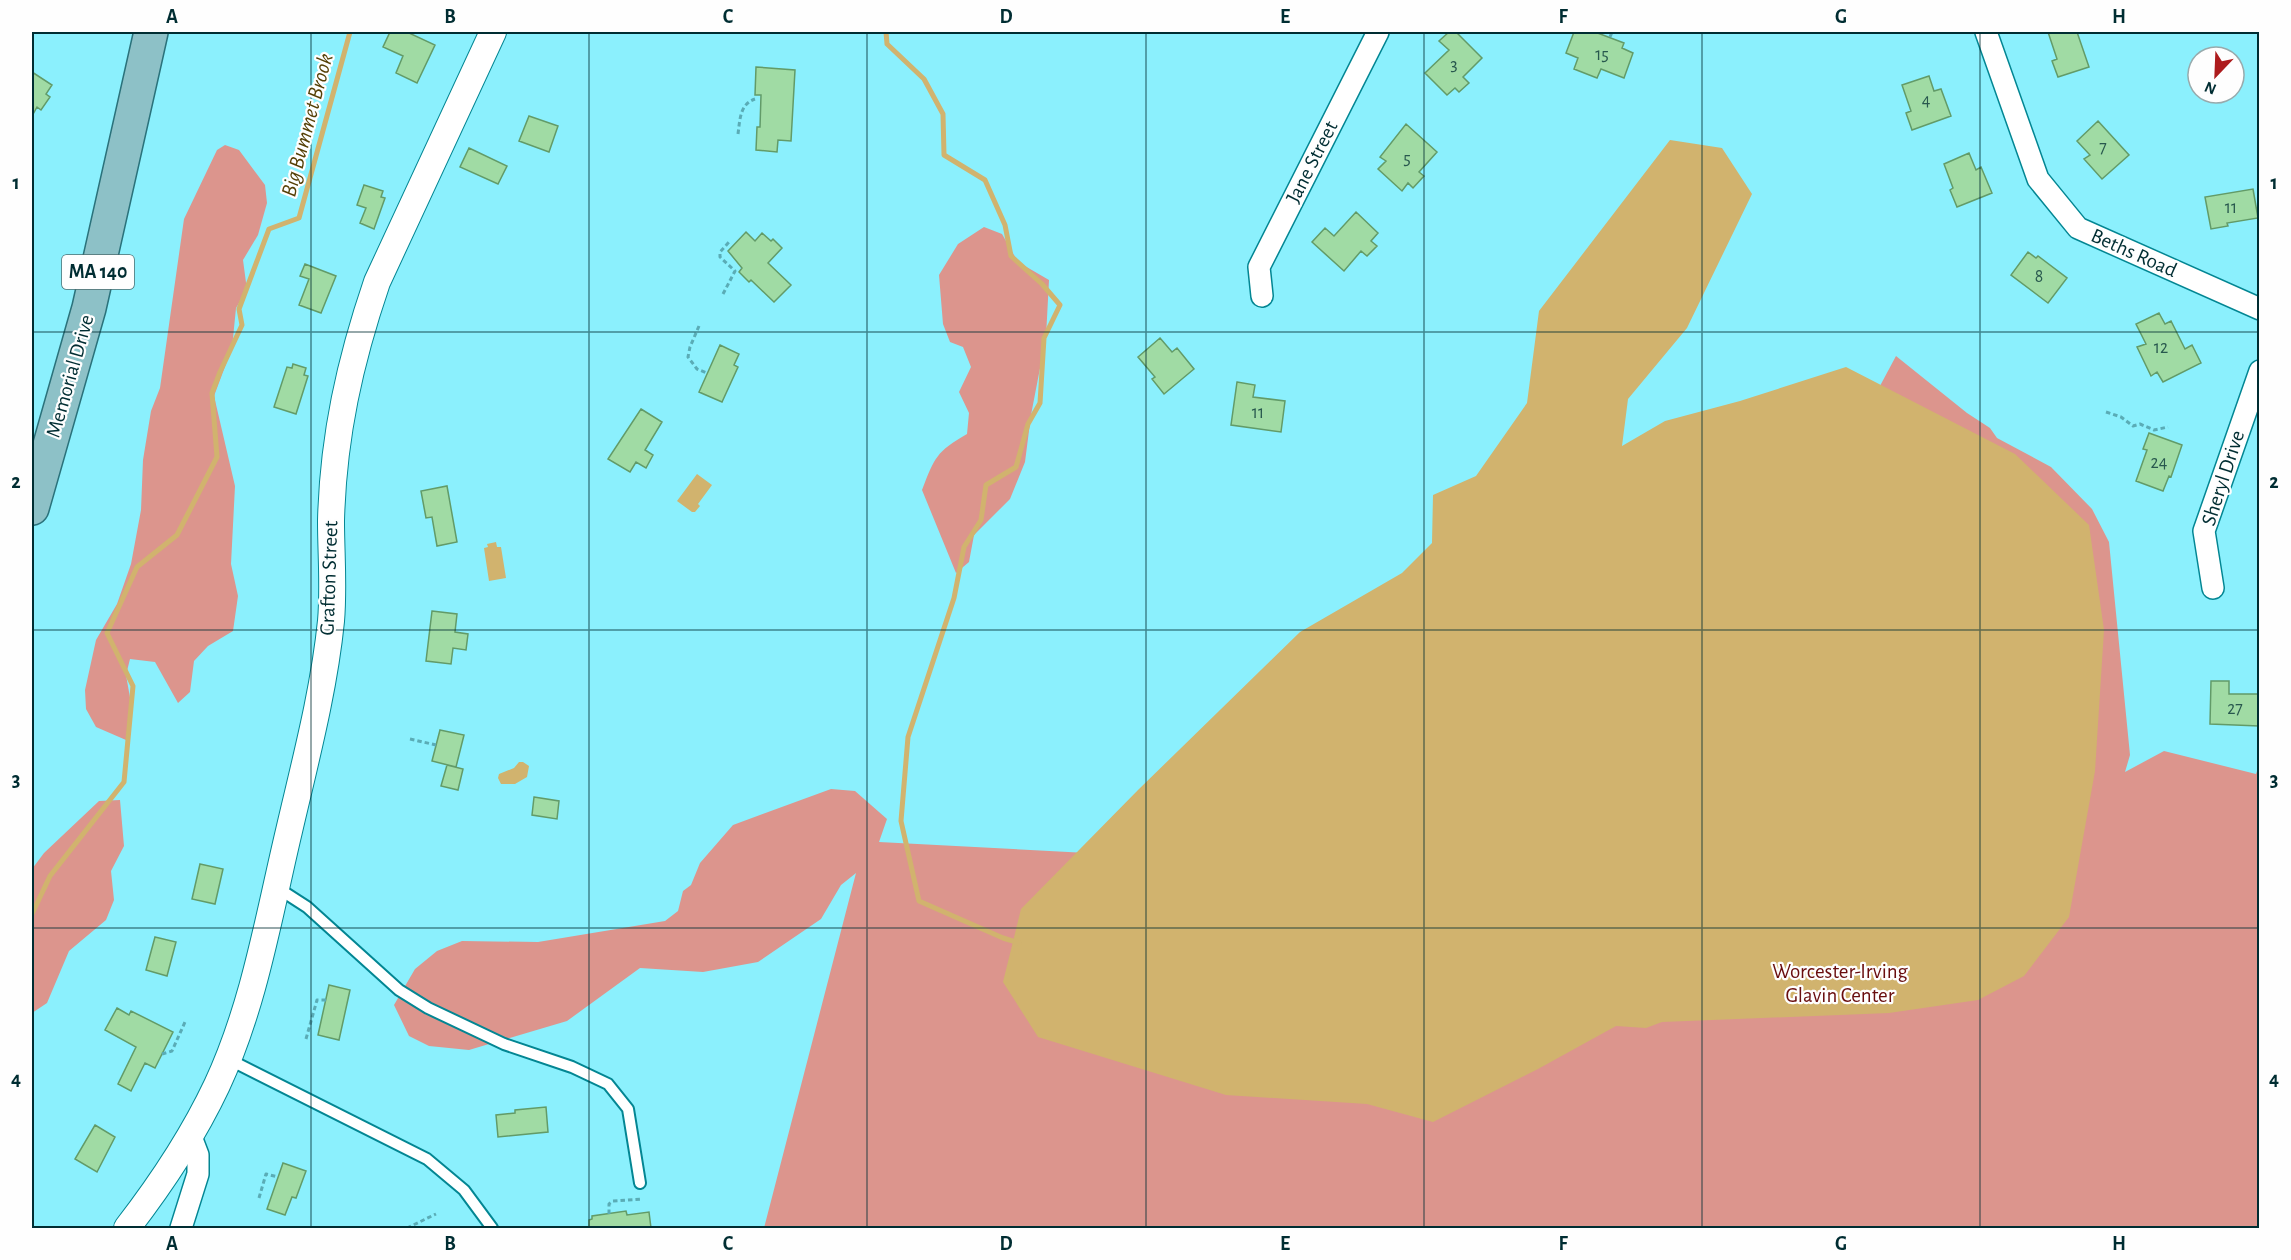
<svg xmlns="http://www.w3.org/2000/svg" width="2291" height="1260" font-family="'Alegreya Sans',sans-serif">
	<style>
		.green { fill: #dc958d }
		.water { fill: #d1b36e }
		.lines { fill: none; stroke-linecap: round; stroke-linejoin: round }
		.stream { stroke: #d1b36e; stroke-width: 5 }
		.building { fill: #a0dba4; stroke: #629b68; stroke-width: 1.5 }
		.service-casing { stroke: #038693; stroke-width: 14 }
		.minor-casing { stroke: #038693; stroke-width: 24 }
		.tertiary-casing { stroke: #038693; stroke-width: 28 }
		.primary-casing { stroke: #2a727b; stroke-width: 36 }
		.path { stroke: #5aacb6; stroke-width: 3; stroke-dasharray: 4.5 3; stroke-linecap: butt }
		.service { stroke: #fff; stroke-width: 10 }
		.minor { stroke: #fff; stroke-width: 21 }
		.tertiary { stroke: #fff; stroke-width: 26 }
		.primary { stroke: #8dc1c7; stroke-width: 33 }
		.grid { fill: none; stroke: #002d32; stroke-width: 1.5; stroke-opacity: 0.55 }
		.labels { text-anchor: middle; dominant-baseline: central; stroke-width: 4.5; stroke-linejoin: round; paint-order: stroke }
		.number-label { font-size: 18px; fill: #28584e }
		.shield { fill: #fefefe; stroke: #4c6c6f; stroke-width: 1.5 }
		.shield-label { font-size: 20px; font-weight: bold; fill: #002d32 }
		.street-label { font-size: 21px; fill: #002d32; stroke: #fefefe }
		.park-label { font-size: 21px; fill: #690d0e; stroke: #fefefe }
		.water-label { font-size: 22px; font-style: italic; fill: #554007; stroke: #fefefe }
		.neatline { fill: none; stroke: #002d32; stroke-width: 2 }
		.grid-label { font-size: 20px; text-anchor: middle; font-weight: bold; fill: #002d32 }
	</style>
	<rect width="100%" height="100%" fill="#8bf0fd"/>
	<path class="green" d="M225 145 239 150 265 185 267 203 258 235 243 260 247 290 236 308 232 348 214 396 235 486 231 564 238 596 233 631 208 646 194 661 190 692 178 703 155 662 130 659 126 675 132 709 126 740 96 727 86 709 85 690 96 640 117 604 131 564 141 510 143 460 151 411 160 388 184 219 217 150Z
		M984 227 1002 234 1018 262 1049 280 1046 337 1031 415 1025 462 1010 499 974 535 969 562 956 573 922 490C935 457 936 452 967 434L969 413 959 392 971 367 963 347 950 342 943 324 939 275 958 244Z
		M1896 356 1967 413 1990 428 1997 438 2051 467 2092 509 2109 542 2130 755 2125 772 2164 751 2256 774 2259 765V1228H764L856 873 841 885 821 919 758 962 703 972 640 968 567 1021 469 1050 429 1046 409 1036 394 1005 415 969 437 951 462 941 538 942 665 921 678 911 683 891 691 885 700 863 733 825 831 789 855 791 887 819 879 842 1615 881Z
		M120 800 124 846 111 871 114 900 106 920 69 951 47 1003 32 1013V869L44 853 99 801Z"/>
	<path class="water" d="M1670 140 1722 148 1752 194 1687 328 1628 399 1622 446 1665 421 1740 401 1846 367 2015 454 2089 525 2104 630 2095 771 2069 917 2024 976 1978 1000 1889 1013 1662 1022 1646 1028 1616 1026 1538 1069 1433 1122 1367 1104 1226 1095 1038 1037 1003 982 1021 909 1138 790 1300 632 1402 573 1432 543 1433 495 1476 476 1527 403 1539 311Z
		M697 474 712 485 698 504 700 506 695 512H692L677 501Z
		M496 542 497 547H501L506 578 489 581 484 548 488 547 487 544Z
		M519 762H523L529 766 527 777 515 784H501L498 778 499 774 514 768Z"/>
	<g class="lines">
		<path class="stream" d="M886 32 887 44 924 79 943 114 944 155 985 180 1005 225 1011 256 1042 284 1060 305 1044 338 1040 403 1028 424 1016 467 986 485 981 520 964 547 954 598 908 737 901 821 919 901 1003 938 1019 943
			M32 914 50 876 124 782 133 686 107 633 137 567 177 535 217 457 212 393 220 372 242 325 239 309 269 229 299 218 350 32"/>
	</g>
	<path class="building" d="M390 32H407L435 45 417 83 396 73 403 56 383 47Z
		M1449 32H1456L1482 58 1463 77 1469 83 1459 92 1455 88 1447 95 1425 73 1449 50 1439 41Z
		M1574 32H1595L1624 43 1622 48 1633 53 1624 78 1601 69 1597 78 1574 69 1578 58 1566 53Z
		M2048 32H2077L2089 67 2058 77 2052 61 2057 59Z
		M756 67 795 70 791 141 778 140 777 152 756 150 757 127H760L761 95H755Z
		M32 72 52 85 46 94 50 97 41 110 37 107 32 116Z
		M1929 76 1934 91 1941 89 1951 116 1912 130 1906 113 1911 111 1902 85Z
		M529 116 558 126 549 152 519 141Z
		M2098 121 2129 155 2102 179 2084 159 2090 155 2077 141Z
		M1406 124 1437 152 1419 172 1424 176 1413 188 1408 183 1402 191 1378 169 1386 161 1380 157Z
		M469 148 507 166 498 184 460 167Z
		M1969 153 1976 170 1981 167 1992 193 1957 207 1950 190 1953 188 1944 164Z
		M364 185 383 191 381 197 385 198 374 229 360 223 366 208 357 205Z
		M2253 189 2258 218 2227 223 2228 226 2211 229 2205 197Z
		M1356 212 1378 233 1371 241 1377 246 1367 256 1361 251 1344 271 1312 242 1325 228 1334 236Z
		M746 232 755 241 762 233 771 241 773 239 782 248 768 263 791 285 774 302 751 280 749 282 739 272 742 268 728 251Z
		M2028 252 2036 258 2038 256 2067 278 2048 303 2011 275Z
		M305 264 336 276 321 313 299 305 309 279 300 276Z
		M2159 313 2165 324 2171 321 2185 349 2192 345 2201 363 2163 382 2157 372 2151 376 2137 347 2146 344 2136 324Z
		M1160 338 1172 352 1177 348 1194 369 1164 394 1152 379 1155 377 1138 357Z
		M720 345 739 354 734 365 738 367 722 402 699 392Z
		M293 364 306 368 304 375 308 376 296 414 274 407 287 367 292 368Z
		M1237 382 1255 385 1253 397 1285 401 1281 432 1231 425Z
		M641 409 662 422 645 450 653 455 646 468 636 462 630 472 608 459Z
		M2149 433 2182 445 2171 477 2169 476 2163 491 2136 481 2147 450 2143 449Z
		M447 486 457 542 437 546 432 517 426 518 421 491Z
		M432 611 457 614 455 632 468 634 466 650 453 648 451 664 426 661Z
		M2211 681H2229V694H2259V726L2210 724Z
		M440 730 464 735 456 767 432 761Z
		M447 765 463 769 458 790 441 786Z
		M534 797 559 801 557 819 532 815Z
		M200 864 223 869 215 904 192 899Z
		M155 937 176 942 167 976 146 970Z
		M329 985 350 990 339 1040 318 1035Z
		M117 1008 129 1015 131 1011 173 1032 155 1068 145 1063 131 1091 118 1084 136 1047 105 1030Z
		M546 1107 548 1132 498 1137 496 1115 515 1113V1110Z
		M95 1125 115 1137 97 1172 75 1159Z
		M283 1163 306 1171 296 1198 292 1197 285 1215 267 1209Z
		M626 1211 627 1215 649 1212 651 1228H589V1220L592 1219V1216Z"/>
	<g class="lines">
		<g class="service-casing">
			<path id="service" d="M276 887 307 907 399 990 428 1008 504 1044 572 1067 608 1084 628 1109 640 1183
				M228 1059 427 1159 464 1190 492 1228"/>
		</g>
		<g class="minor-casing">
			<path id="minor" d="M1986 32 2038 179 2078 228 2260 309
				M1262 296 1259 267 1378 32
				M2213 588 2204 531 2260 371
				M181 1228 198 1174V1155L190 1134"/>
		</g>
		<g class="tertiary-casing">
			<path id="tertiary" d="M127 1228C161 1184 193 1136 217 1085 254 1006 269 915 289 831 305 762 324 691 331 621 334 587 331 554 331 521 333 437 350 361 377 282L493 32"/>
		</g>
		<g class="primary-casing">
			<path id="primary" d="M32 508 89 308 151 32"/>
		</g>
		<path class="path" d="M1610 37 1612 32
			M738 134C740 119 740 104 755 99
			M723 294 735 271 720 257V252L729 242
			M699 326 690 347 688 357 697 369 707 373
			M2106 412 2121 417 2133 426 2140 424 2154 430 2168 427
			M410 739 436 745
			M306 1039 317 1000H326
			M162 1054 172 1051 185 1022
			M259 1198 266 1174 278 1177
			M609 1214V1204L613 1201 642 1199
			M407 1228 436 1214"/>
		<use href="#service" class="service"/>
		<use href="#minor" class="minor"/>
		<use href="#tertiary" class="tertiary"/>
		<use href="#primary" class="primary"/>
	</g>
	<path class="grid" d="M311 32V1228M589 32V1228M867 32V1228M1146 32V1228M1424 32V1228M1702 32V1228M1980 32V1228M32 332H2260M32 630H2260M32 928H2260"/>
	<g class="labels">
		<g class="number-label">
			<text x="1602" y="55">15</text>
			<text x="1454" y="65">3</text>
			<text x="1926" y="101">4</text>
			<text x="2103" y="148">7</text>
			<text x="1407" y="159">5</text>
			<text x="2231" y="208">11</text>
			<text x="2039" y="277">8</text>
			<text x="2161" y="348">12</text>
			<text x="1258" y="413">11</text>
			<text x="2159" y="463">24</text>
			<text x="2235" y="709">27</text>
		</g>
		<rect class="shield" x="62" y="255" width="72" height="34" rx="4.5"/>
		<g class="shield-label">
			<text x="98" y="272">MA 140</text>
		</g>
		<g class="street-label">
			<text transform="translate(1312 162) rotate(-63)">Jane Street</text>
			<text transform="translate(2134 253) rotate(24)">Beths Road</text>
			<text transform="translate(70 376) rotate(-74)">Memorial Drive</text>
			<text transform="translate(2223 478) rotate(-72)">Sheryl Drive</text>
			<text transform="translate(329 578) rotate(-88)">Grafton Street</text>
		</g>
		<g class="park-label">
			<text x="1840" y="971">Worcester-Irving<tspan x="1840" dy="24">Glavin Center</tspan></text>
		</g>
		<g class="water-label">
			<text transform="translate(307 125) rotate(-75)">Big Bummet Brook</text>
		</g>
	</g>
	<rect width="2291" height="1260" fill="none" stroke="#fefefe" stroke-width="66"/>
	<g transform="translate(2216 75) rotate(203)"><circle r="28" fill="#fefefe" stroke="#98aaac" stroke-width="1.5"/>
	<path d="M0-4.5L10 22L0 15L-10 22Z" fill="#ad1b1d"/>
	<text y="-9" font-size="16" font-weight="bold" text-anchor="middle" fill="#002d32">N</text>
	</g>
	<rect x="33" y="33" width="2225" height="1194" class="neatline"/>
	<g class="grid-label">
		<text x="172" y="23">A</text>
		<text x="450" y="23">B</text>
		<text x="728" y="23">C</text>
		<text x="1006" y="23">D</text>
		<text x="1285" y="23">E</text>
		<text x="1563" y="23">F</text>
		<text x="1841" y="23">G</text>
		<text x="2119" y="23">H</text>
		<text x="16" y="189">1</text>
		<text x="2274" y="189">1</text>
		<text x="16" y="488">2</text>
		<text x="2274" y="488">2</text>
		<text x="16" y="786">3</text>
		<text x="2274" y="786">3</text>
		<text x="16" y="1085">4</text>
		<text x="2274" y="1085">4</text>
		<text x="172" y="1250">A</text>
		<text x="450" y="1250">B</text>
		<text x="728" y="1250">C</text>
		<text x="1006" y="1250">D</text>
		<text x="1285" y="1250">E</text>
		<text x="1563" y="1250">F</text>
		<text x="1841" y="1250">G</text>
		<text x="2119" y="1250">H</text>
	</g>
</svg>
